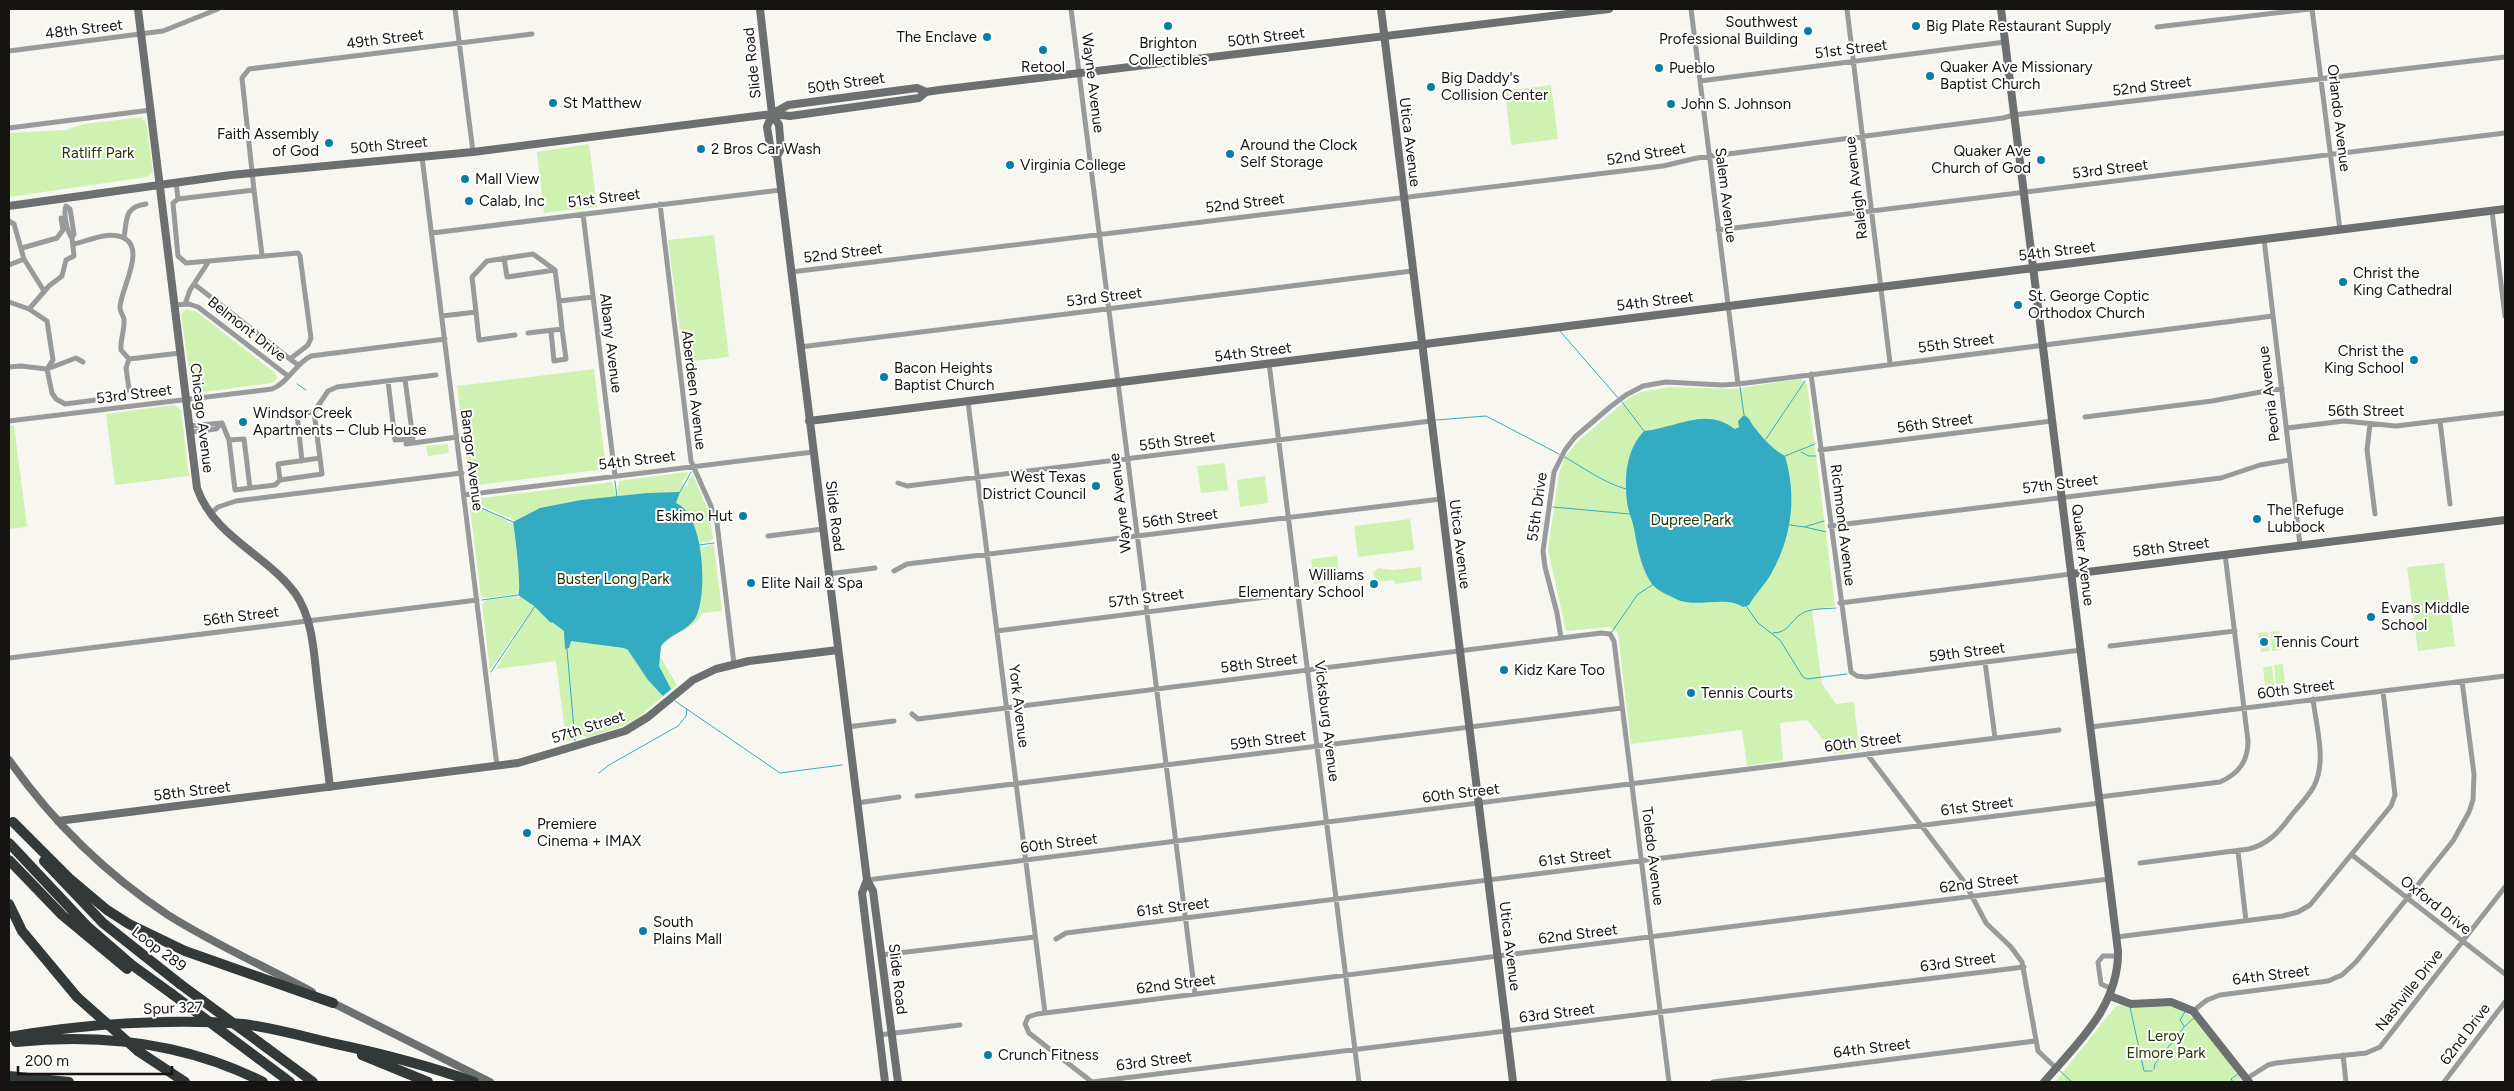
<svg xmlns="http://www.w3.org/2000/svg" width="2514" height="1091" font-family="Figtree,sans-serif">
	<style>
		.green { fill: #cff2b2 }
		.water { fill: #33abc2 }
		.lines { fill: none; stroke-linecap: round; stroke-linejoin: round }
		.stream { stroke: #33abc2; stroke-width: 1 }
		.street { stroke: #989b9b; stroke-width: 5 }
		.secondary { stroke: #6c7070; stroke-width: 8 }
		.highway { stroke: #333938; stroke-width: 10 }
		.highway-bridge { stroke: #333938; stroke-width: 10 }
		.poi-dot { fill: #087da5; stroke: #fff; stroke-width: 2 }
		.labels { text-anchor: middle; dominant-baseline: central; stroke-width: 4; stroke-linejoin: round; paint-order: stroke }
		.poi-label { font-size: 15px; fill: #151412; stroke: #fff; text-anchor: start }
		.street-label { font-size: 15px; fill: #151412; stroke: #fff }
		.park-label { font-size: 15px; fill: #213902; stroke: #fff }
	</style>
	<rect width="100%" height="100%" fill="#f8f6f0"/>
	<path class="green" d="M1551 85 1558 139 1511 145 1505 91Z
		M143 117 142 120 146 121 153 172 147 177 9 197V133L66 130 84 124Z
		M589 144 597 207 544 213 537 152Z
		M714 235 729 357 684 362 668 240Z
		M186 309 197 312 274 372 278 377 272 383 196 393 192 391 181 315Z
		M594 369 606 469 470 486 457 386Z
		M1801 379 1807 384 1835 606 1812 610 1822 684 1836 704 1854 702 1859 750 1835 754 1807 720 1780 723 1783 760 1747 766 1742 730 1631 744 1618 633 1610 627 1566 631 1548 550 1559 473 1565 457 1578 441 1630 397 1641 392 1670 387 1732 389Z
		M174 405 181 410 189 476 115 485 106 414Z
		M14 425 27 527 9 529V426Z
		M448 444 449 453 428 456 426 446Z
		M1225 463 1228 490 1201 493 1197 466Z
		M687 472 688 475 682 481 683 485 680 492 684 486 688 485V481L693 475 709 513 713 539 706 543 703 541 700 544 703 548 712 544 714 547 722 611 702 613C695 633 660 633 660 656L677 685 636 719 623 726 586 738 584 736 575 739 572 725V740L566 741 556 661 496 669 534 606 490 670 482 604 486 600 517 596V599L520 597V593L516 591V594L485 598 481 596 470 508 476 505 508 521 507 523H513L514 520 510 516 509 518 476 503 474 499 612 482 617 497 619 481Z
		M1265 476 1268 503 1240 507 1237 480Z
		M1410 519 1414 550 1358 557 1354 526Z
		M1337 556 1340 579 1314 584 1311 559Z
		M2444 563 2455 646 2418 651 2407 567Z
		M1421 567 1422 580 1395 584 1394 580 1376 582 1373 573 1378 568 1393 570Z
		M2279 631 2281 650 2272 651 2270 632Z
		M2268 632 2270 651 2261 652 2258 633Z
		M2283 664 2285 683 2276 684 2274 665Z
		M2272 666 2274 685 2265 686 2263 667Z
		M2120 1005C2140 1011 2155 1004 2174 1007 2197 1011 2228 1063 2243 1082H2055L2115 1007Z"/>
	<path class="water" d="M1744 415C1750 418 1750 422 1754 427 1763 438 1773 450 1785 456 1797 496 1792 537 1771 574 1765 585 1755 594 1749 605L1743 607C1725 595 1696 609 1676 599 1670 596 1661 592 1656 588 1642 575 1637 546 1634 528 1632 519 1628 511 1627 502 1624 477 1626 450 1644 431 1676 428 1705 406 1735 429L1739 427 1738 421Z
		M680 492 676 503C704 514 708 592 696 617 688 631 670 634 661 646L659 666 671 689 663 696 648 680 628 650 624 648 571 641 569 648 565 649 564 631 552 622 551 623 534 606 518 595C522 590 515 532 513 522L540 508 581 500 647 493Z"/>
	<g class="lines">
		<path class="stream" d="M1560 331 1619 399
			M297 384 306 390
			M1740 387 1744 415
			M1622 402 1644 431
			M1436 420 1486 416 1559 454
			M1766 439 1805 381
			M1801 452 1809 456H1816
			M1563 456C1584 468 1602 482 1626 489
			M1785 456 1815 444
			M615 481 617 497
			M680 492 691 472
			M470 503 513 522
			M1553 507 1630 514
			M1790 525 1804 527 1824 521
			M1805 527 1826 532
			M699 545 714 543
			M482 600 518 595
			M1746 606 1758 623 1780 640 1803 677 1807 679 1847 674
			M1611 633 1638 594 1654 584
			M1773 633C1789 633 1790 621 1801 614 1810 608 1826 609 1836 608
			M567 649 575 741
			M491 672 535 606
			M675 701 780 773 842 765
			M599 773 609 765 678 726 686 716 687 709
			M2130 1007 2144 1071H2152
			M2184 1026 2180 1020 2186 1010
			M2154 1069 2155 1064 2184 1027 2195 1017
			M2059 1070 2072 1082
			M2233 1082 2231 1079 2238 1074"/>
		<path class="street" d="M455 9 473 152
			M1071 9 1195 994
			M1691 9 1738 384
			M1847 9 1890 363
			M2312 9 2340 230
			M2157 27 2310 9
			M9 51 163 31 218 9
			M1700 81 2005 42
			M9 128 151 110
			M422 157 497 766
			M176 182 178 199
			M254 190 242 78 249 69 532 34
			M660 204 691 461 711 506 717 523 734 664
			M66 206 70 209 74 234 72 238C67 233 63 212 66 206Z
			M2492 211 2505 316
			M583 214 615 476
			M9 221 14 224 24 259
			M1718 230 2505 133
			M432 233 781 190
			M124 238C127 219 124 207 146 204
			M2264 239 2300 545
			M74 244C88 241 103 233 118 236 151 243 119 291 120 308 120 312 123 315 124 319 125 329 120 340 121 350L129 359 180 353
			M22 248 57 238 63 230 61 218
			M504 258 507 277 555 270
			M209 261 186 263 178 256 173 203 178 199 254 190 262 255
			M9 265 24 259 44 291
			M791 272 1663 166 1697 158 2003 118 2014 115 2505 57
			M194 284 290 359
			M9 302 29 309
			M185 304 190 290 209 261 298 253 300 256 311 338 308 345 290 359 298 365
			M174 305 189 304 198 307 288 376
			M476 312 479 340 515 335
			M442 316 476 312 472 277 487 261 533 254 555 270 559 301 593 297
			M551 331 554 361 566 359 562 329
			M528 333 562 329 559 301
			M800 347 1412 271
			M83 362 76 358 47 369 52 393 56 399 65 404 119 397 129 389 126 368 129 359
			M1269 363 1359 1082
			M9 367 21 366 47 369 53 360 47 321 29 309 49 286 62 276 66 260 74 256 72 238
			M1811 374 1851 672 1857 676 1866 677 2081 650
			M388 381 395 440 413 439 405 379
			M968 402 1045 1013
			M314 412 328 391 337 387 436 375
			M2085 417 2212 401 2282 388
			M9 421 272 389C288 383 295 364 311 356L445 339
			M2440 421 2450 504
			M222 423 229 440 244 439 250 488 235 490 229 440
			M2370 424 2367 450 2375 514
			M189 426 222 423
			M2287 428 2344 421 2396 426 2505 413
			M190 432 216 429 222 423
			M406 444 457 437
			M1820 450 2052 421
			M302 461 297 414 314 412 320 458
			M898 483 907 486 1431 421
			M250 488 275 485 280 480 278 464 320 458 322 474 280 480
			M464 495 813 452
			M210 514 218 507 236 501 462 473
			M1830 526 2221 478 2260 465 2290 460
			M768 536 823 529
			M894 571 907 564 1441 499
			M828 574 875 568
			M1840 603 2071 574
			M997 631 1298 593
			M1561 638 1557 613 1545 567 1543 551 1554 472 1565 450 1575 437 1610 407 1626 395 1643 386 1666 382 1722 385 1738 384 2273 316
			M2110 646 2235 631
			M9 658 477 600
			M1985 662 1995 738
			M912 714 918 719 926 718 1601 633 1610 634 1614 641 1669 1082
			M847 727 894 721
			M2090 727 2505 676
			M1867 754 1965 883 1986 923 2011 947 2022 962 2038 1051 2056 1068
			M917 796 1622 708
			M2099 797 2220 782C2238 774 2248 762 2248 741L2225 554
			M857 803 899 797
			M2238 851 2246 921
			M2352 855 2505 974
			M2140 863 2249 849C2268 844 2279 832 2290 817 2298 807 2308 797 2314 786 2327 761 2316 726 2313 699
			M867 880 2059 730
			M2117 937 2283 916 2298 912 2310 905 2391 806 2395 795 2383 691
			M1056 939 1066 933 2100 803
			M881 955 1035 937
			M2112 989 2101 984 2098 962 2103 956H2118
			M2193 1011 2207 1000 2220 995 2328 981 2342 975 2356 962 2453 841 2469 812 2473 800 2474 774 2462 681
			M879 1035 960 1025
			M2343 1055 2346 1082
			M2246 1079 2268 1065 2276 1063 2366 1053 2380 1047 2505 887
			M1092 1082 1029 1033 1025 1024 1028 1017 1037 1014 2109 879
			M1092 1082 2024 967
			M1713 1082 2035 1041
			M2444 1082 2505 1002"/>
		<path class="secondary" d="M138 9 197 488C214 537 266 554 295 593 314 620 314 657 318 689 322 721 326 754 330 787
			M760 9 772 114 767 127 771 151 777 156
			M1381 9 1513 1082
			M2001 9 2118 951C2119 1007 2077 1043 2044 1082
			M772 114 779 125 781 149 777 156 867 880 873 891 898 1082
			M772 114 788 105 917 88 926 92
			M9 206 231 175 473 152 772 114 790 116 919 98 926 92 939 90 1609 9
			M809 421 2505 209
			M2071 574 2505 520
			M9 760C52 821 106 874 168 915 214 944 264 966 312 992
			M58 821 518 763 625 731 648 717 693 680 716 669 749 661 838 650
			M867 880 862 893 885 1082
			M2110 996 2131 1004 2171 1002 2193 1011 2249 1082
			M329 1001 490 1082
			M9 1082H24"/>
		<path class="highway" d="M13 822 69 878 107 910 129 924 185 951 333 1003
			M9 843 87 926 132 965 172 994
			M9 860 62 915 127 969
			M44 861 103 923 180 984
			M9 904 22 931 77 997
			M9 1037C80 1024 171 1018 243 1024 275 1028 305 1037 336 1044 383 1054 429 1066 474 1082
			M16 1042C102 1033 186 1043 263 1082
			M267 1048 313 1082
			M138 1051 185 1082
			M362 1055 428 1082
			M259 1059 290 1082
			M9 1076 69 1082"/>
		<path class="highway-bridge" d="M180 984 267 1048
			M172 994 259 1059
			M77 997 138 1051"/>
	</g>
	<g class="poi-dot">
		<circle cx="1168" cy="26" r="5"/>
		<circle cx="1916" cy="26" r="5"/>
		<circle cx="1808" cy="31" r="5"/>
		<circle cx="987" cy="37" r="5"/>
		<circle cx="1043" cy="50" r="5"/>
		<circle cx="1659" cy="68" r="5"/>
		<circle cx="1930" cy="76" r="5"/>
		<circle cx="1431" cy="87" r="5"/>
		<circle cx="553" cy="103" r="5"/>
		<circle cx="1671" cy="104" r="5"/>
		<circle cx="329" cy="143" r="5"/>
		<circle cx="701" cy="149" r="5"/>
		<circle cx="1230" cy="154" r="5"/>
		<circle cx="2041" cy="160" r="5"/>
		<circle cx="1010" cy="165" r="5"/>
		<circle cx="465" cy="179" r="5"/>
		<circle cx="469" cy="201" r="5"/>
		<circle cx="2343" cy="282" r="5"/>
		<circle cx="2018" cy="305" r="5"/>
		<circle cx="2414" cy="360" r="5"/>
		<circle cx="884" cy="377" r="5"/>
		<circle cx="243" cy="422" r="5"/>
		<circle cx="1096" cy="486" r="5"/>
		<circle cx="743" cy="516" r="5"/>
		<circle cx="2257" cy="519" r="5"/>
		<circle cx="751" cy="583" r="5"/>
		<circle cx="1374" cy="584" r="5"/>
		<circle cx="2371" cy="617" r="5"/>
		<circle cx="2264" cy="642" r="5"/>
		<circle cx="1504" cy="670" r="5"/>
		<circle cx="1691" cy="693" r="5"/>
		<circle cx="527" cy="833" r="5"/>
		<circle cx="643" cy="931" r="5"/>
		<circle cx="988" cy="1055" r="5"/>
	</g>
	<g class="labels">
		<g class="poi-label">
			<text x="1798" y="22" text-anchor="end">Southwest<tspan x="1798" dy="17">Professional Building</tspan></text>
			<text x="1926" y="26">Big Plate Restaurant Supply</text>
			<text x="977" y="37" text-anchor="end">The Enclave</text>
			<text x="1168" y="43" text-anchor="middle">Brighton<tspan x="1168" dy="17">Collectibles</tspan></text>
			<text x="1043" y="67" text-anchor="middle">Retool</text>
			<text x="1940" y="67">Quaker Ave Missionary<tspan x="1940" dy="17">Baptist Church</tspan></text>
			<text x="1669" y="68">Pueblo</text>
			<text x="1441" y="78">Big Daddy's<tspan x="1441" dy="17">Collision Center</tspan></text>
			<text x="563" y="103">St Matthew</text>
			<text x="1681" y="104">John S. Johnson</text>
			<text x="319" y="134" text-anchor="end">Faith Assembly<tspan x="319" dy="17">of God</tspan></text>
			<text x="1240" y="145">Around the Clock<tspan x="1240" dy="17">Self Storage</tspan></text>
			<text x="711" y="149">2 Bros Car Wash</text>
			<text x="2031" y="151" text-anchor="end">Quaker Ave<tspan x="2031" dy="17">Church of God</tspan></text>
			<text x="1020" y="165">Virginia College</text>
			<text x="475" y="179">Mall View</text>
			<text x="479" y="201">Calab, Inc</text>
			<text x="2353" y="273">Christ the<tspan x="2353" dy="17">King Cathedral</tspan></text>
			<text x="2028" y="296">St. George Coptic<tspan x="2028" dy="17">Orthodox Church</tspan></text>
			<text x="2404" y="351" text-anchor="end">Christ the<tspan x="2404" dy="17">King School</tspan></text>
			<text x="894" y="368">Bacon Heights<tspan x="894" dy="17">Baptist Church</tspan></text>
			<text x="253" y="413">Windsor Creek<tspan x="253" dy="17">Apartments – Club House</tspan></text>
			<text x="1086" y="477" text-anchor="end">West Texas<tspan x="1086" dy="17">District Council</tspan></text>
			<text x="2267" y="510">The Refuge<tspan x="2267" dy="17">Lubbock</tspan></text>
			<text x="733" y="516" text-anchor="end">Eskimo Hut</text>
			<text x="1364" y="575" text-anchor="end">Williams<tspan x="1364" dy="17">Elementary School</tspan></text>
			<text x="761" y="583">Elite Nail &amp; Spa</text>
			<text x="2381" y="608">Evans Middle<tspan x="2381" dy="17">School</tspan></text>
			<text x="2274" y="642">Tennis Court</text>
			<text x="1514" y="670">Kidz Kare Too</text>
			<text x="1701" y="693">Tennis Courts</text>
			<text x="537" y="824">Premiere<tspan x="537" dy="17">Cinema + IMAX</tspan></text>
			<text x="653" y="922">South<tspan x="653" dy="17">Plains Mall</tspan></text>
			<text x="998" y="1055">Crunch Fitness</text>
		</g>
		<g class="street-label">
			<text transform="translate(84 29) rotate(-7)">48th Street</text>
			<text transform="translate(1266 37) rotate(-7)">50th Street</text>
			<text transform="translate(385 39) rotate(-7)">49th Street</text>
			<text transform="translate(1851 49) rotate(-7)">51st Street</text>
			<text transform="translate(752 63) rotate(-96)">Slide Road</text>
			<text transform="translate(846 83) rotate(-8)">50th Street</text>
			<text transform="translate(1093 83) rotate(83)">Wayne Avenue</text>
			<text transform="translate(2152 86) rotate(-7)">52nd Street</text>
			<text transform="translate(2339 118) rotate(83)">Orlando Avenue</text>
			<text transform="translate(1410 142) rotate(83)">Utica Avenue</text>
			<text transform="translate(389 145) rotate(-5)">50th Street</text>
			<text transform="translate(1646 154) rotate(-9)">52nd Street</text>
			<text transform="translate(2110 169) rotate(-7)">53rd Street</text>
			<text transform="translate(1856 188) rotate(-97)">Raleigh Avenue</text>
			<text transform="translate(1726 195) rotate(83)">Salem Avenue</text>
			<text transform="translate(604 198) rotate(-7)">51st Street</text>
			<text transform="translate(1245 203) rotate(-7)">52nd Street</text>
			<text transform="translate(2057 251) rotate(-7)">54th Street</text>
			<text transform="translate(843 253) rotate(-7)">52nd Street</text>
			<text transform="translate(1104 297) rotate(-7)">53rd Street</text>
			<text transform="translate(1655 301) rotate(-7)">54th Street</text>
			<text transform="translate(247 329) rotate(38)">Belmont Drive</text>
			<text transform="translate(611 343) rotate(83)">Albany Avenue</text>
			<text transform="translate(1956 343) rotate(-7)">55th Street</text>
			<text transform="translate(1253 352) rotate(-7)">54th Street</text>
			<text transform="translate(694 390) rotate(83)">Aberdeen Avenue</text>
			<text transform="translate(134 394) rotate(-7)">53rd Street</text>
			<text transform="translate(2269 394) rotate(-97)">Peoria Avenue</text>
			<text x="2366" y="411">56th Street</text>
			<text transform="translate(202 418) rotate(83)">Chicago Avenue</text>
			<text transform="translate(1935 423) rotate(-7)">56th Street</text>
			<text transform="translate(1177 441) rotate(-7)">55th Street</text>
			<text transform="translate(472 460) rotate(83)">Bangor Avenue</text>
			<text transform="translate(637 460) rotate(-7)">54th Street</text>
			<text transform="translate(2060 484) rotate(-7)">57th Street</text>
			<text transform="translate(1120 503) rotate(-97)">Wayne Avenue</text>
			<text transform="translate(1537 507) rotate(-82)">55th Drive</text>
			<text transform="translate(835 516) rotate(83)">Slide Road</text>
			<text transform="translate(1180 518) rotate(-7)">56th Street</text>
			<text transform="translate(1843 525) rotate(83)">Richmond Avenue</text>
			<text transform="translate(1460 544) rotate(83)">Utica Avenue</text>
			<text transform="translate(2171 547) rotate(-7)">58th Street</text>
			<text transform="translate(2083 555) rotate(83)">Quaker Avenue</text>
			<text transform="translate(1146 598) rotate(-7)">57th Street</text>
			<text transform="translate(241 616) rotate(-7)">56th Street</text>
			<text transform="translate(1967 652) rotate(-7)">59th Street</text>
			<text transform="translate(1259 663) rotate(-7)">58th Street</text>
			<text transform="translate(2296 689) rotate(-7)">60th Street</text>
			<text transform="translate(1019 706) rotate(83)">York Avenue</text>
			<text transform="translate(1327 721) rotate(83)">Vicksburg Avenue</text>
			<text transform="translate(588 727) rotate(-18)">57th Street</text>
			<text transform="translate(1268 740) rotate(-7)">59th Street</text>
			<text transform="translate(1863 742) rotate(-7)">60th Street</text>
			<text transform="translate(192 791) rotate(-7)">58th Street</text>
			<text transform="translate(1461 793) rotate(-7)">60th Street</text>
			<text transform="translate(1977 806) rotate(-7)">61st Street</text>
			<text transform="translate(1059 843) rotate(-7)">60th Street</text>
			<text transform="translate(1653 856) rotate(83)">Toledo Avenue</text>
			<text transform="translate(1575 857) rotate(-7)">61st Street</text>
			<text transform="translate(1979 883) rotate(-7)">62nd Street</text>
			<text transform="translate(2436 905) rotate(38)">Oxford Drive</text>
			<text transform="translate(1173 907) rotate(-7)">61st Street</text>
			<text transform="translate(1578 934) rotate(-7)">62nd Street</text>
			<text transform="translate(1510 946) rotate(83)">Utica Avenue</text>
			<text transform="translate(159 949) rotate(37)">Loop 289</text>
			<text transform="translate(1958 962) rotate(-7)">63rd Street</text>
			<text transform="translate(2271 975) rotate(-7)">64th Street</text>
			<text transform="translate(898 979) rotate(83)">Slide Road</text>
			<text transform="translate(1176 984) rotate(-7)">62nd Street</text>
			<text transform="translate(2409 990) rotate(-52)">Nashville Drive</text>
			<text transform="translate(173 1008) rotate(-2)">Spur 327</text>
			<text transform="translate(1557 1013) rotate(-7)">63rd Street</text>
			<text transform="translate(2465 1034) rotate(-53)">62nd Drive</text>
			<text transform="translate(1872 1048) rotate(-7)">64th Street</text>
			<text transform="translate(1154 1061) rotate(-7)">63rd Street</text>
		</g>
		<g class="park-label">
			<text x="98" y="153">Ratliff Park</text>
			<text x="1691" y="520">Dupree Park</text>
			<text x="613" y="579">Buster Long Park</text>
			<text x="2166" y="1036">Leroy<tspan x="2166" dy="17">Elmore Park</tspan></text>
		</g>
	</g>
	<rect width="2514" height="1091" fill="none" stroke="#151412" stroke-width="20"/>
	<path d="M18 1066v8h154v-8" fill="none" stroke="#151412" stroke-width="2.5"/>
	<text x="25" y="1066" font-size="15" fill="#151412" stroke="#ffffff" stroke-width="4" paint-order="stroke">200 m</text>
</svg>
